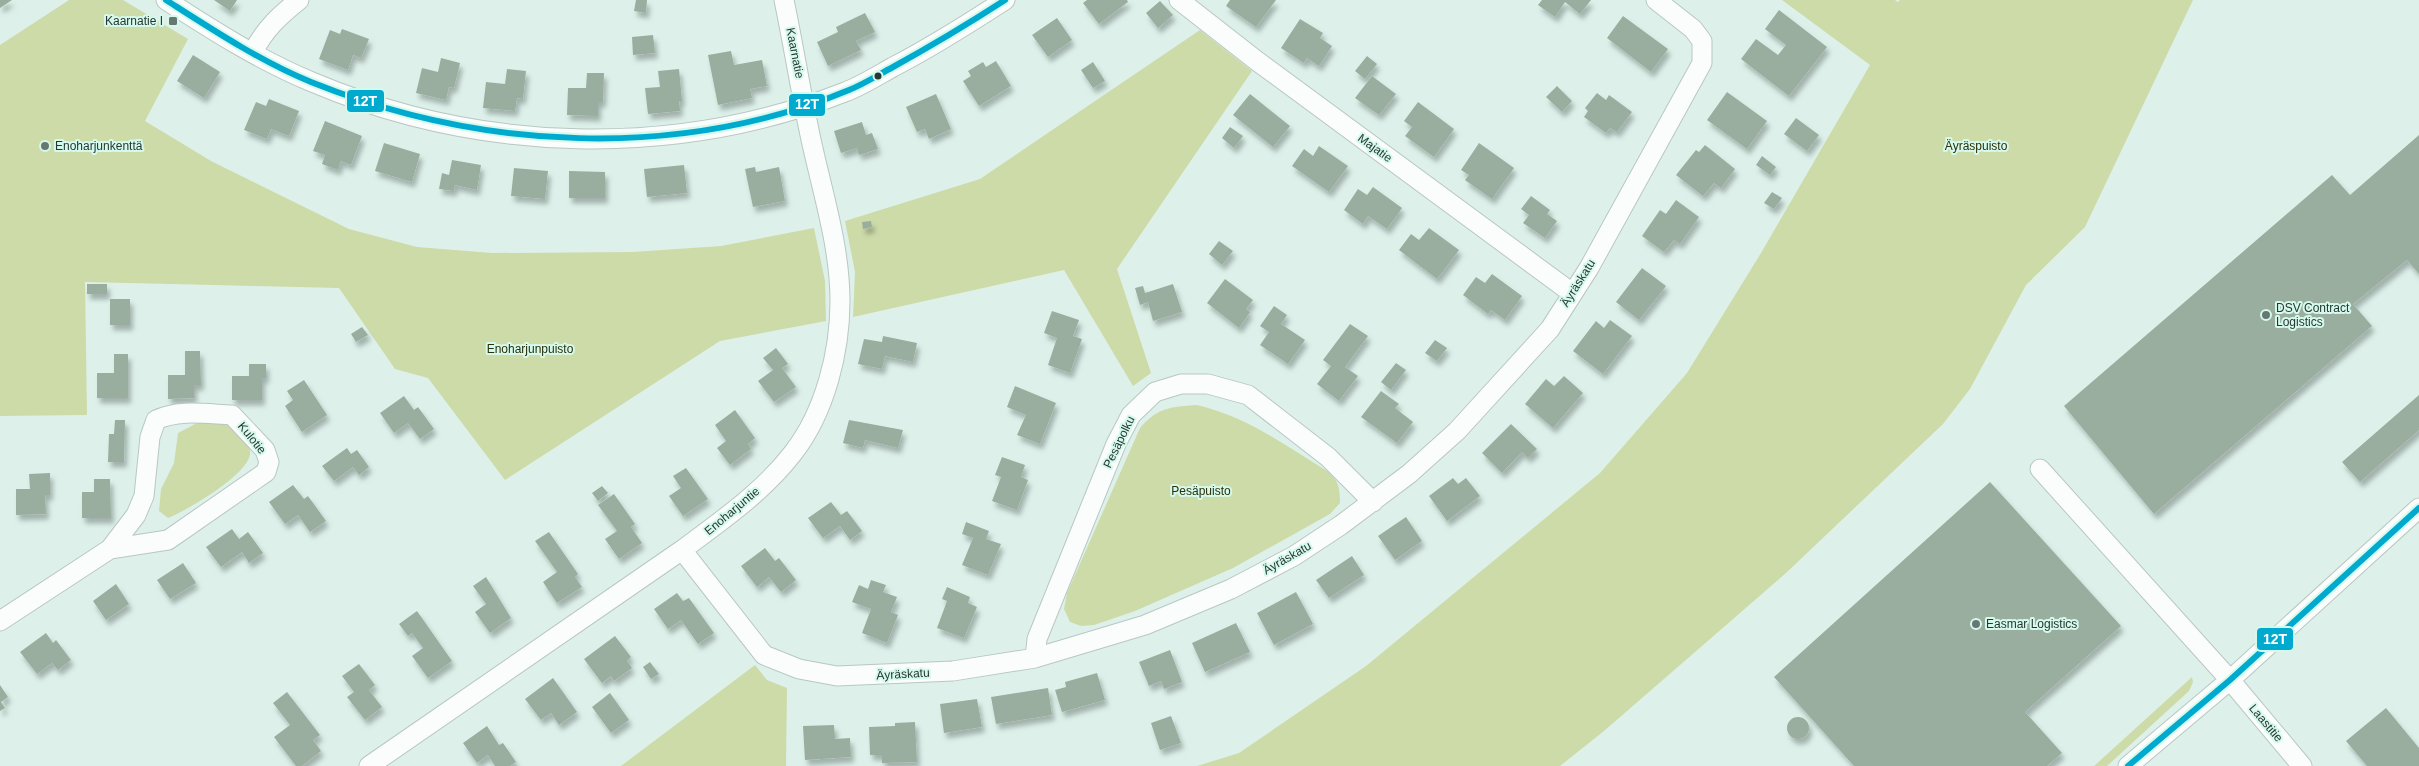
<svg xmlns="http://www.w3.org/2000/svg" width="2419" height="766" font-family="Helvetica,sans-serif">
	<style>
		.green { fill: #cddba9 }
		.building { fill: #9aae9f; filter: url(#shadow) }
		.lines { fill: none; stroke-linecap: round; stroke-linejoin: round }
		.minor-casing { stroke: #b8c7c2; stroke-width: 21 }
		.minor { stroke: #fafdfc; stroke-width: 19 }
		.bus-1-casing { stroke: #d5f9ec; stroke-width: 10 }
		.bus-1 { stroke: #00a9ce; stroke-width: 6 }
		.poi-dot { fill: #677872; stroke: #d5f9ec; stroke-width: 2 }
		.bus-dot { fill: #283732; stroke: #d5f9ec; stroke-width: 2 }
		.labels { text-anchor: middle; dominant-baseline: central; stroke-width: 4; stroke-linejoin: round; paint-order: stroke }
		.poi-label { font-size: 12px; fill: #283732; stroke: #d5f9ec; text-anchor: start }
		.street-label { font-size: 12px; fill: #283732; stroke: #d5f9ec }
		.park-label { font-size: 12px; fill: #2d3009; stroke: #d5f9ec }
		.line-badge { stroke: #d5f9ec; stroke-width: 2 }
		.badge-label { font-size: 14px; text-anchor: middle; font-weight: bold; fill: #fff }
	</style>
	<defs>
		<filter id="shadow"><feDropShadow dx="3" dy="5.5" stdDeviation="2.5" flood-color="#0004"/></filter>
	</defs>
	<rect width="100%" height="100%" fill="#ddf1ea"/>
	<path class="green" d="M69 0H123L188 39 145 121 211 161 349 229 417 247 492 253 633 252 721 246 814 228 825 281 826 321 720 341 505 480 428 378 395 369 339 288 85 282 87 415 0 416V45Z
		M1782 0H1895L1898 2 1900 0H2193L2085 227 2026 285 1970 389 1943 424 1786 573 1604 731 1560 766H1197L1239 753 1366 666 1600 473 1687 373 1761 253 1870 65Z
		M1200 30 1252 71 1117 269 1151 373 1133 386 1064 270 853 317 855 272 845 221 980 179Z
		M1197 405C1248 417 1283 444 1327 471 1339 481 1340 488 1340 503L1330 514 1233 568 1135 611 1094 625 1081 626 1070 622 1064 609 1067 593 1140 428C1158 407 1171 407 1197 405Z
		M227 420C235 429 248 439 250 451 254 472 186 511 168 518L159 511 161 489 174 463 178 433 199 422Z
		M755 665 767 680 787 688 786 766H621Z
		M2192 677 2193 682 2189 691 2107 766H2094Z"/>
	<path class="building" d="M0 0H12L0 8Z
		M214 0H237L230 11Z
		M636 0H647L646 13 634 11Z
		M1087 0H1127L1128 2 1099 24 1083 3Z
		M1230 0H1276L1256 27 1226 6Z
		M1542 0H1591L1580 14 1565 2 1555 17 1538 5Z
		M1160 1 1173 15 1158 28 1146 13Z
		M1779 10 1827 47 1789 96 1741 59 1756 39 1778 55 1786 45 1765 29Z
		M865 13 875 32 856 41 861 50 828 66 817 42 838 32 836 27Z
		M1623 16 1668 49 1651 72 1607 38Z
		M1057 18 1072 40 1048 57 1032 35Z
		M1300 19 1323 33 1320 38 1332 46 1319 66 1307 58 1304 63 1281 48Z
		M342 29 369 39 361 58 353 55 348 70 319 59 330 30 340 34Z
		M653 35 655 53 633 55 632 37Z
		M731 51 734 65 762 60 767 86 750 89 752 98 718 105 708 55Z
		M193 55 220 72 204 98 177 81Z
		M1367 56 1377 64 1365 79 1355 71Z
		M441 58 460 63 454 88 449 87 446 100 416 93 422 68 438 72Z
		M996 61 1011 86 979 106 963 81 971 76 968 71 983 62 986 67Z
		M1093 62 1105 81 1093 88 1081 70Z
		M507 69 526 71 523 99 517 98 515 111 483 108 486 82 505 84Z
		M679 69 682 101H679L680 111 648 114 645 88 660 87 658 71Z
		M587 73H604L603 102H598V116L567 115 568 88H586Z
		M1372 76 1396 94 1379 115 1355 98Z
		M1557 86 1572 101 1562 112 1546 97Z
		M1727 92 1767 121 1747 149 1707 120Z
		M1597 93 1606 100 1609 95 1632 112 1617 132 1610 128 1606 133 1584 117 1588 111 1585 108Z
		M936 94 951 129 929 139 925 129 917 132 906 107Z
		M1250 94 1290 126 1273 147 1233 115Z
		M269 99 299 111 289 136 271 129 267 139 244 130 256 102 266 106Z
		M1418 102 1454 129 1434 157 1405 136 1412 127 1404 121Z
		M1796 118 1819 135 1807 151 1784 134Z
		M325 121 362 136 351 165 341 161 338 170 322 164 325 155 313 151Z
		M862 122 866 135 872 133 878 149 859 155 857 148 841 153 834 131Z
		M1230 127 1243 136 1234 148 1222 138Z
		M2419 135V274L2407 260 2353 304 2372 326 2154 514 2064 406 2332 175 2350 195Z
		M384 143 420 154 412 182 375 171Z
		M1479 143 1514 168 1492 199 1465 180 1469 175 1461 170Z
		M1705 145 1735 169 1721 188 1714 183 1703 196 1676 175 1696 150 1699 152Z
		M1319 146 1348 166 1329 192 1292 166 1304 149 1313 156Z
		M1762 156 1776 167 1770 175 1756 165Z
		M452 160 481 165 477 190 455 185 454 191 439 189 442 173 449 175Z
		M684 165 687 193 647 197 644 169Z
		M755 167 756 172 779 167 785 201 753 207 745 169Z
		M514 168 548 171 545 199 511 196Z
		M569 171 605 172V198H569Z
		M1373 187 1402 208 1387 229 1368 216 1363 224 1344 210 1358 189 1367 195Z
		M1772 192 1782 198 1774 209 1764 203Z
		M1531 196 1550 210 1547 214 1557 221 1545 238 1523 223 1529 215 1521 209Z
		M1676 200 1699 217 1680 244 1674 240 1664 252 1642 236 1660 210 1666 214Z
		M871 221 872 227 863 229 862 222Z
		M1429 228 1459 250 1437 279 1399 250 1411 234 1419 240Z
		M1219 241 1233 251 1222 265 1209 254Z
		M1642 268 1666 286 1639 320 1616 302Z
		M1492 274 1522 296 1505 320 1491 310 1488 314 1463 295 1476 277 1485 283Z
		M1225 279 1253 300 1246 309 1250 312 1239 328 1207 303Z
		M87 284H107V294H87Z
		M1173 284 1182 312 1153 321 1148 302 1140 305 1135 288 1143 286 1145 293Z
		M110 299H130V325H110Z
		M1274 306 1287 315 1281 324 1305 340 1288 364 1260 345 1269 332 1260 326Z
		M1052 311 1079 320 1073 336 1082 339 1070 373 1048 365 1057 338 1044 333Z
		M1610 320 1632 336 1603 374 1573 351 1596 321 1604 328Z
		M1350 324 1368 336 1345 367 1358 376 1339 401 1317 384 1331 366 1323 360Z
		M362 327 368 335 356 342 351 334Z
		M883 336 917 343 913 362 885 356 882 369 858 364 864 339 882 342Z
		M1435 340 1447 348 1437 361 1425 353Z
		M776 348 788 364 782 368 796 387 774 402 758 381 773 370 763 358Z
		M185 351H200L201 385H194V398L168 399V375H185Z
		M114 354H128V398H97V373H114Z
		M1396 363 1406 370 1391 390 1381 382Z
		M249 364H266V378H262V400H232V376H249Z
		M1564 376 1583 393 1553 428 1525 404 1546 379 1554 386Z
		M304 380 327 415 302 432 285 406 293 400 287 391Z
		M1015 386 1056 403 1040 444 1017 435 1026 415 1007 407Z
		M1381 391 1399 404 1395 408 1413 422 1397 443 1361 417Z
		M2419 395V430L2360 482 2342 462Z
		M404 396 414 410 418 407 434 429 420 439 408 423 394 433 380 413Z
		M735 410 755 438 748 444 751 449 730 465 717 448 726 441 715 425Z
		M115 420H125L124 462H108L109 434H114Z
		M849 420 903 430 898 448 865 440 863 448 843 443Z
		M1511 424 1537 449 1528 458 1522 452 1502 473 1482 453Z
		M347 448 351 454 357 450 369 467 359 475 353 467 334 481 322 466Z
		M1002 457 1025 465 1021 477 1028 480 1017 510 992 501 1001 477 995 475Z
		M686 468 708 499 683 516 669 496 681 488 673 476Z
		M50 473V495H45L46 514 16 515V489H30L29 474Z
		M1453 478 1458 484 1466 478 1480 496 1447 521 1429 496Z
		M94 479H110L111 518H82V492H94Z
		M1990 482 2121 626 2025 712 2062 753 2047 766H1854L1774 677Z
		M293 485 304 499 308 496 326 521 310 532 298 515 285 524 269 502Z
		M602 486 608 493 598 501 592 493Z
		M614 494 635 524 631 527 642 543 619 559 605 539 617 531 598 505Z
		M831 502 841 515 847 511 862 531 850 540 840 526 823 538 808 518Z
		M1406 517 1422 541 1395 560 1378 536Z
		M966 522 989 531 986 539 1001 544 988 575 962 565 973 538 962 534Z
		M232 529 239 539 248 532 263 553 249 563 242 552 221 567 206 547Z
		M549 532 578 574 575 577 582 587 557 603 543 582 557 572 535 541Z
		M765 548 775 561 779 558 796 580 781 592 769 577 757 587 741 566Z
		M1352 556 1364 575 1329 598 1316 580Z
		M183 563 196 583 170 599 157 580Z
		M486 577 511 618 490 633 475 612 486 604 473 586Z
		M871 580 886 585 883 592 897 597 891 612 898 615 887 643 862 633 871 609 852 602 859 585 868 589Z
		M116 584 129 604 106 620 93 601Z
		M947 587 970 597 968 603 977 607 964 638 937 628 947 601 942 599Z
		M1296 592 1313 624 1274 645 1257 613Z
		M677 593 683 601 689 598 714 633 698 644 681 620 668 629 654 609Z
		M417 611 452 661 428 678 412 656 423 648 412 633 408 636 399 624Z
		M1236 623 1250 652 1205 672 1192 643Z
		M46 633 53 643 56 640 71 660 58 670 52 663 37 674 20 652Z
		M615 636 631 657 627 661 632 668 614 681 611 676 602 683 584 659Z
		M1170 650 1182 682 1164 689 1161 681 1149 686 1139 662Z
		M650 662 659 674 651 679 643 667Z
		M359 664 375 685 369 690 382 707 365 720 347 697 354 692 342 676Z
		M1097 673 1105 700 1062 712 1055 690 1066 687 1065 682Z
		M553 678 577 712 559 725 551 713 541 720 525 699Z
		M0 685 8 697 1 702 5 708 0 711Z
		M1048 688 1052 715 996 724 991 697Z
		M287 692 320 735 313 740 321 751 302 766H296L274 737 290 725 273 703Z
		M610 693 629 720 611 733 592 707Z
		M977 699 982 727 944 733 940 704Z
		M2386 708 2419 748V766H2367L2346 741Z
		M1171 716 1181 743 1160 750 1151 723Z
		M1787 728a11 11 0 1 1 22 0a11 11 0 1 1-22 0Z
		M915 722 917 762 882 763V755H870L869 727 895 726V723Z
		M834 725 835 739 850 738 851 757 805 760 803 726Z
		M487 726 499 745 503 743 516 762 510 766H495L488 755 477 763 463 743Z"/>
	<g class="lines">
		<g class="minor-casing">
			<path id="minor" d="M166 0C212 30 261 61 312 82 480 153 674 159 845 92 861 86 877 76 893 67 932 47 968 24 1005 0
				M1179 0 1257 61 1572 293
				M253 52C265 29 279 16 299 0
				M2040 469 2230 680 2302 766
				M682 550 764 655 799 669 837 676 953 671 1035 658 1145 625 1231 589 1294 556 1341 525 1409 474 1457 431 1550 329 1589 268 1702 63V41L1693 29 1656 0
				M0 621 110 549 136 515 144 496 150 437 156 420C179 409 207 414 232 415L265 450 269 462 266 472 168 540 110 549
				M1035 658 1037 639 1116 444 1131 415 1155 392 1181 384H1208L1248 395 1328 457 1373 502
				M369 766 682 550C721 521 763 492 793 453 825 412 840 352 840 301 840 243 820 185 809 130 800 87 793 43 784 0
				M2128 766 2230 680 2419 508"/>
		</g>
		<use href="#minor" class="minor"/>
		<g class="bus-1-casing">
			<path id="bus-1" d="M166 0C213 30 260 61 311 82 480 150 678 161 849 90 864 84 878 75 893 67 931 46 968 24 1005 0
				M2128 766 2230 680 2419 508"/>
		</g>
		<use href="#bus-1" class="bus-1"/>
	</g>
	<g class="poi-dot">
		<rect x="168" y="16" width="10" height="10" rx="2.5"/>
		<circle cx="45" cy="146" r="5"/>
		<circle cx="2266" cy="315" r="5"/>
		<circle cx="1976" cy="624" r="5"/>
	</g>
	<circle class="bus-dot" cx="878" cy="76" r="4.5"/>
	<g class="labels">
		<g class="poi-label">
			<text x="163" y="21" text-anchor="end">Kaarnatie I</text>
			<text x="55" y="146">Enoharjunkenttä</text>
			<text x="2276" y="308">DSV Contract<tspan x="2276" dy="14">Logistics</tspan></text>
			<text x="1986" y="624">Easmar Logistics</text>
		</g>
		<g class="street-label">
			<text transform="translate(795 53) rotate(79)">Kaarnatie</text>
			<text transform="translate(1375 148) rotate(36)">Majatie</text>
			<text transform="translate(1578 283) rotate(-58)">Äyräskatu</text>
			<text transform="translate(252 438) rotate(51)">Kulotie</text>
			<text transform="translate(1119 442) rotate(-64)">Pesäpolku</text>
			<text transform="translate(732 511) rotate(-40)">Enoharjuntie</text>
			<text transform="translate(1287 558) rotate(-30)">Äyräskatu</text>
			<text transform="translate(903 674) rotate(-3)">Äyräskatu</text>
			<text transform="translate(2266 723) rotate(50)">Laastitie</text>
		</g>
		<g class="park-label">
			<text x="1976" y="146">Äyräspuisto</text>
			<text x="530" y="349">Enoharjunpuisto</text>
			<text x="1201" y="491">Pesäpuisto</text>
		</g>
	</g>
	<g class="line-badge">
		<rect x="346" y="89" width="39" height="24" rx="5" fill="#00a9ce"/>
		<rect x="788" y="93" width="38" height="24" rx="5" fill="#00a9ce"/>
		<rect x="2256" y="627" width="38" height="24" rx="5" fill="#00a9ce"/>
	</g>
	<g class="badge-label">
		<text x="365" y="106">12T</text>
		<text x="807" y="109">12T</text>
		<text x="2275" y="644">12T</text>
	</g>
</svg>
